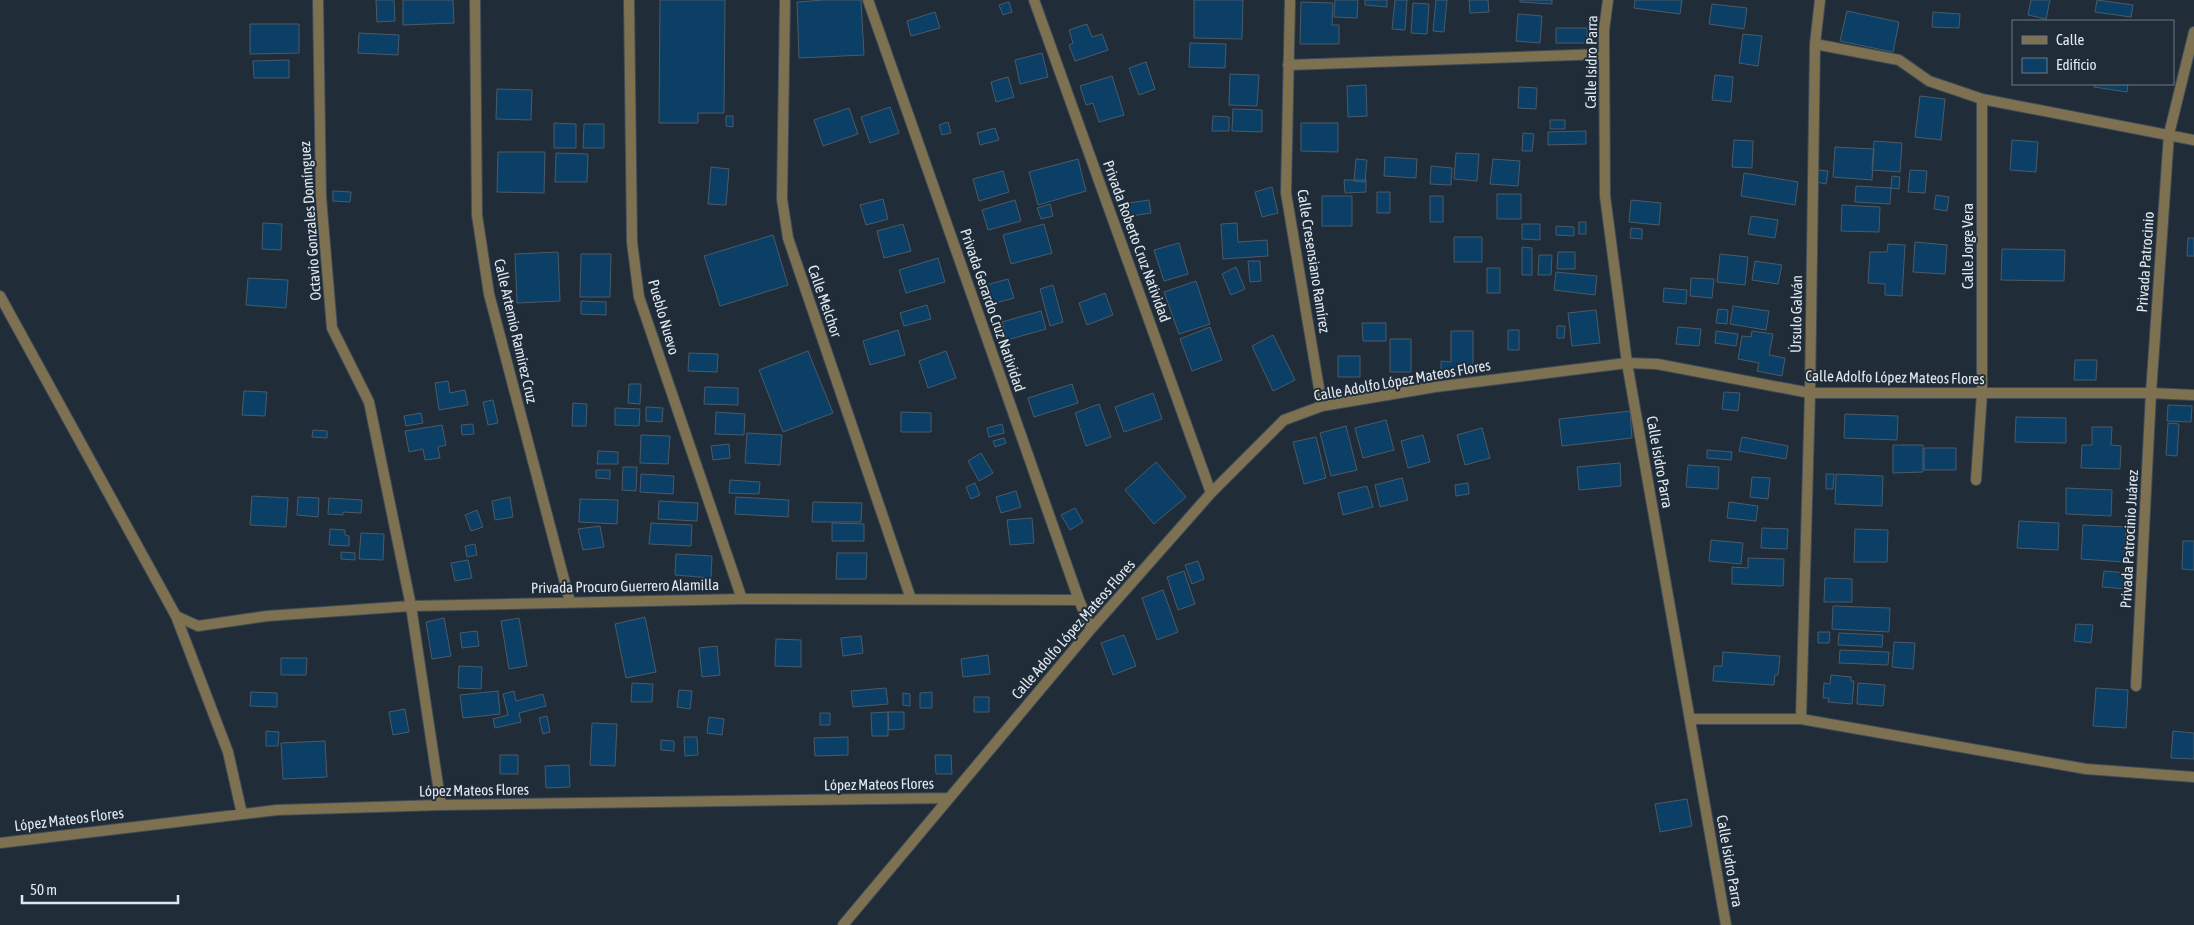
<svg xmlns="http://www.w3.org/2000/svg" width="2194" height="925" font-family="'Asap Condensed',sans-serif">
	<style>
		.building { fill: #0b3f65; stroke: #4b5a68 }
		.lines { fill: none; stroke-linecap: round; stroke-linejoin: round }
		.minor-casing { stroke: #3f4b56; stroke-width: 12 }
		.tertiary-casing { stroke: #3f4b56; stroke-width: 12 }
		.minor { stroke: #7d7152; stroke-width: 10 }
		.tertiary { stroke: #7d7152; stroke-width: 10 }
		.labels { text-anchor: middle; dominant-baseline: central; stroke-width: 4; stroke-linejoin: round; paint-order: stroke }
		.street-label { font-size: 15px; fill: #e0e9f1; stroke: #202d39 }
	</style>
	<rect width="100%" height="100%" fill="#202d39"/>
	<path class="building" d="M376 0H394L395 21 377 22Z
		M403 0H453L454 23 403 25Z
		M660 0H725L724 113H698V123H659Z
		M824 0H861L864 55 799 58 797 2Z
		M1194 0H1243L1242 39 1194 38Z
		M1335 0H1358L1357 18 1334 17Z
		M1365 0H1387V7L1365 5Z
		M1395 0H1407L1405 30 1392 29Z
		M1436 0H1447L1444 32 1433 31Z
		M1469 0H1488L1489 12 1470 13Z
		M1520 0H1552V4L1520 2Z
		M1635 0H1682L1680 14 1634 8Z
		M2031 0H2050L2046 19 2028 15Z
		M2097 0 2133 5 2131 17 2095 12Z
		M1009 2 1012 12 1003 15 999 5Z
		M1301 2 1333 3 1332 25H1339V44H1300Z
		M1413 3 1429 4 1427 34 1411 33Z
		M1712 4 1747 8 1744 29 1709 24Z
		M1847 11 1899 22 1893 52 1840 41Z
		M935 12 940 28 911 36 907 21Z
		M1933 12 1960 14 1959 28 1932 27Z
		M1518 14 1542 16 1540 43 1516 41Z
		M250 24H299V53L250 54Z
		M1087 24 1092 37 1102 34 1108 50 1075 61 1069 45 1073 43 1069 30Z
		M1556 28H1587V43H1556Z
		M359 33 399 35 398 55 358 53Z
		M1743 34 1762 36 1758 66 1739 63Z
		M1190 43 1226 44 1225 68 1189 67Z
		M1042 53 1048 77 1020 84 1015 60Z
		M289 60V78H254L253 61Z
		M1146 62 1155 89 1139 95 1129 68Z
		M1230 74 1259 75 1257 106 1229 105Z
		M1715 75 1733 77 1731 102 1712 100Z
		M1112 76 1124 115 1099 122 1093 103 1086 105 1080 86Z
		M1008 77 1014 97 996 102 991 82Z
		M2094 84H2128L2127 92 2094 87Z
		M1366 85 1367 116 1348 117 1347 86Z
		M1519 87 1537 88 1536 109 1518 108Z
		M497 89 532 90 531 120 496 119Z
		M1920 96 1945 99 1941 140 1915 137Z
		M890 107 899 133 870 143 861 117Z
		M849 108 858 134 823 146 814 120Z
		M1233 109 1262 110V132L1232 131Z
		M726 116H733V127L726 126Z
		M1213 116 1229 117V131H1212Z
		M1550 120H1565V129H1550Z
		M948 122 951 133 942 135 939 125Z
		M554 123 576 124V148H554Z
		M1301 123H1338V152L1301 151Z
		M584 124H604V148H583Z
		M995 128 999 140 980 145 977 133Z
		M1586 131V144L1548 145V132Z
		M1523 133 1534 134 1532 151H1522Z
		M1734 140 1753 141 1752 168 1732 167Z
		M2012 140 2038 142 2036 172 2010 170Z
		M1874 141 1902 143 1900 172 1872 170Z
		M1835 147 1874 149 1872 180 1833 177Z
		M498 152H545L544 193 497 192Z
		M556 153 588 154 587 182H555Z
		M1456 153 1479 154 1477 181 1454 179Z
		M1385 157 1417 159 1416 178 1384 176Z
		M1078 159 1086 191 1038 205 1029 172Z
		M1356 159 1367 160 1365 182 1354 181Z
		M1493 159 1520 161 1518 186 1490 184Z
		M1431 166 1452 168 1451 185 1430 184Z
		M711 167 729 169 726 205 708 204Z
		M1819 170 1828 171 1826 184 1817 182Z
		M1910 170 1927 171 1925 193 1908 192Z
		M1003 171 1009 192 979 201 973 179Z
		M1744 173 1798 182 1795 205 1741 196Z
		M1892 176 1900 177 1899 189 1891 188Z
		M1344 180H1366V192L1345 193Z
		M1856 186 1891 188 1890 204 1855 202Z
		M1272 187 1278 213 1262 217 1255 192Z
		M333 191 351 192 350 202 333 201Z
		M1377 192H1390V213H1377Z
		M1497 194H1521V219H1497Z
		M1936 195 1949 197 1947 211 1934 209Z
		M1322 196H1352V226H1322Z
		M1430 196H1443V222H1430Z
		M883 199 888 219 866 225 860 205Z
		M1015 200 1021 221 988 230 982 210Z
		M1149 200 1151 213 1131 216 1129 203Z
		M1631 200 1661 203 1659 225 1629 222Z
		M1050 204 1053 216 1041 219 1037 208Z
		M1842 205 1880 207 1879 232 1841 231Z
		M1751 216 1778 220 1775 238 1748 234Z
		M1579 222H1586V234H1579Z
		M263 223 282 224 281 250 262 249Z
		M1237 223 1238 242 1267 240 1268 256 1223 259 1221 224Z
		M903 224 911 251 884 258 877 231Z
		M1044 224 1052 253 1011 264 1003 235Z
		M1522 224H1540V240L1522 239Z
		M1556 226 1574 227V236L1556 235Z
		M1631 228 1642 229V239L1630 238Z
		M773 235 788 285 720 306 704 256Z
		M1454 237H1482V262H1454Z
		M2188 238H2194V256H2187Z
		M1915 242 1947 245 1945 274 1913 272Z
		M1179 243 1188 274 1164 281 1154 250Z
		M1888 244 1905 245 1902 296 1885 295V284L1868 283 1870 252H1887Z
		M1522 247 1532 248V275H1522Z
		M2002 249 2065 250 2064 281 2001 280Z
		M558 252 560 301 517 303 515 254Z
		M1558 252H1575V269H1557Z
		M581 254H611L610 297H580Z
		M1720 254 1748 257 1745 285 1717 282Z
		M1539 255H1552L1551 275H1538Z
		M938 258 945 282 906 293 899 270Z
		M1248 261H1260L1261 281 1250 282Z
		M1755 261 1782 265 1778 284 1752 280Z
		M1236 267 1245 289 1231 295 1222 274Z
		M1487 268H1500V293H1487Z
		M1556 272 1597 276 1595 295 1554 290Z
		M248 278 288 280 286 308 246 305Z
		M1691 278 1714 279 1712 298 1690 296Z
		M1008 279 1014 298 992 304 986 285Z
		M1196 281 1210 324 1179 334 1164 292Z
		M1053 285 1063 322 1050 326 1040 289Z
		M1664 288 1687 290 1686 304 1663 302Z
		M1105 293 1113 315 1087 325 1079 303Z
		M581 301 606 302V315L581 314Z
		M927 305 931 319 904 326 900 313Z
		M1733 306 1769 311 1766 330 1730 324Z
		M1718 309 1728 310 1727 324 1716 323Z
		M1596 310 1600 343 1572 346 1568 313Z
		M1041 311 1046 329 1007 340 1002 322Z
		M1362 323H1386V341H1363Z
		M1557 326H1565L1564 338H1557Z
		M1210 327 1222 360 1192 371 1180 339Z
		M1678 327 1701 329 1699 346 1676 344Z
		M898 330 905 355 870 365 863 341Z
		M1508 330H1519V350H1508Z
		M1451 331H1473V372H1441V361L1451 362Z
		M1716 331 1738 334 1736 346 1715 343Z
		M1752 331 1773 334 1769 355 1785 358 1782 376 1757 371 1759 363 1738 359 1742 336 1751 337Z
		M1273 335 1295 380 1273 391 1252 346Z
		M1390 339H1411V372H1390Z
		M808 351 833 413 783 432 759 370Z
		M946 351 956 378 928 388 919 361Z
		M689 353 718 354 717 372 688 371Z
		M1338 356H1360V377H1338Z
		M2075 360H2097L2096 380H2074Z
		M448 381 450 393 465 390 468 405 439 410 435 383Z
		M629 384H641L640 404 628 403Z
		M1072 384 1078 403 1034 417 1028 398Z
		M705 387 738 388V405L704 404Z
		M244 391 267 392 265 416 242 415Z
		M1724 392 1740 393 1738 411 1722 409Z
		M1153 393 1162 419 1124 432 1115 407Z
		M493 400 498 423 488 425 483 402Z
		M573 403 587 404 586 426H572Z
		M1099 404 1111 437 1086 446 1075 413Z
		M2168 405 2192 406 2191 422 2167 421Z
		M646 407 663 408 662 422 646 421Z
		M615 408 640 409 639 426 615 425Z
		M1630 411 1632 438 1562 446 1559 419Z
		M716 412 745 414 744 435 715 434Z
		M901 412 931 413V432H901Z
		M421 413 423 423 406 426 404 416Z
		M1845 414 1898 416 1897 440 1844 438Z
		M2016 417 2066 418V443L2015 442Z
		M1386 420 1394 450 1363 458 1355 428Z
		M2168 423 2179 424 2177 456 2166 455Z
		M473 424 474 434 462 435 461 425Z
		M1002 424 1004 433 989 437 987 428Z
		M442 425 446 445 438 447 440 458 425 460 423 449 409 452 405 431Z
		M1346 426 1357 470 1331 476 1320 433Z
		M2092 427H2112L2111 445 2121 446 2120 469 2081 468 2082 445H2092Z
		M1482 428 1490 458 1465 465 1457 435Z
		M313 430 327 431V438L312 437Z
		M747 433 782 435 780 465 745 463Z
		M641 435 670 436 668 464 640 463Z
		M1423 435 1430 462 1408 468 1401 441Z
		M1316 437 1326 478 1304 484 1293 442Z
		M1742 437 1788 446 1786 459 1739 451Z
		M1004 438 1006 443 995 447 993 441Z
		M729 444 730 458 713 460 711 446Z
		M1893 445H1923V472L1893 473Z
		M1924 448H1956V470H1924Z
		M1707 450 1732 452 1731 460 1707 458Z
		M598 451 618 452V464H597Z
		M981 453 993 473 979 481 968 461Z
		M1156 462 1186 497 1154 524 1125 490Z
		M1620 463 1621 486 1579 490 1577 467Z
		M1688 465 1719 467 1718 489 1686 487Z
		M623 467H637L636 491 622 490Z
		M596 470H610V479L596 478Z
		M641 474 674 476 673 494 640 492Z
		M1826 474H1834L1833 489H1826Z
		M1836 474 1883 476 1882 506 1835 504Z
		M1752 477 1770 478 1768 499 1750 497Z
		M1402 478 1408 500 1380 507 1375 485Z
		M730 480 760 482 759 494 729 493Z
		M975 483 980 495 971 499 966 487Z
		M1468 483 1469 494 1456 496 1455 485Z
		M1367 486 1373 507 1343 515 1338 493Z
		M2066 488 2112 490 2111 516 2066 514Z
		M1016 491 1021 507 1001 513 996 497Z
		M252 496 288 498 286 527 250 525Z
		M298 497 319 498 318 517 297 515Z
		M510 497 513 517 495 520 492 501Z
		M736 497 789 500 788 517 735 514Z
		M329 498 362 500 361 513 343 512V515L328 514Z
		M580 499 618 500 617 524 579 522Z
		M659 501 698 503 697 521 658 519Z
		M813 502 862 503 861 522H812Z
		M1729 502 1758 506 1756 521 1727 518Z
		M1075 508 1083 522 1070 530 1061 515Z
		M477 510 483 527 471 531 465 515Z
		M1032 518 1034 543 1010 545 1007 520Z
		M2019 521 2059 523 2058 550 2017 548Z
		M651 523 692 525 691 546 649 544Z
		M832 523 864 524V541H832Z
		M2083 525 2126 527 2124 562 2081 559Z
		M600 526 604 547 583 550 578 529Z
		M1762 528 1788 529 1787 549 1761 548Z
		M330 529 345 530V535L349 536V546L329 545Z
		M1855 529 1888 530 1887 562H1854Z
		M361 533 384 534 383 560 359 559Z
		M1711 540 1743 543 1741 564 1709 561Z
		M2183 541H2194V570L2182 569Z
		M475 544 477 555 467 557 465 546Z
		M341 552 355 553V560L341 559Z
		M837 553H867L866 579H836Z
		M676 554 712 556 711 578 675 575Z
		M1748 558 1784 559 1783 586 1732 584V567L1748 568Z
		M468 560 472 578 455 581 451 563Z
		M1198 561 1204 579 1192 584 1185 565Z
		M1184 571 1195 604 1178 610 1167 577Z
		M2104 571 2127 573 2126 589 2102 587Z
		M1825 578 1852 579V602H1824Z
		M1163 590 1178 632 1157 640 1142 598Z
		M1833 606 1890 608 1889 632 1832 629Z
		M645 617 656 672 626 678 615 624Z
		M444 618 451 656 432 659 426 622Z
		M519 618 527 666 509 669 501 621Z
		M2076 624 2093 625 2091 643 2074 641Z
		M477 631 479 646 462 648 460 633Z
		M1818 632H1830L1829 643H1818Z
		M1839 633 1883 635 1882 647 1838 645Z
		M1124 635 1136 666 1113 675 1101 643Z
		M861 636 863 653 843 656 841 638Z
		M776 639 801 640V667L775 666Z
		M1894 642 1915 643 1913 669 1892 667Z
		M717 646 720 675 702 677 699 648Z
		M1840 650 1889 652 1888 665 1839 663Z
		M1723 652 1780 656 1778 675H1775L1774 685 1713 681 1714 666H1722Z
		M988 655 990 674 963 677 961 659Z
		M281 658H307L306 675H281Z
		M459 666 482 667 481 689 458 688Z
		M1831 675 1851 677V681H1854L1852 704 1828 702 1829 698H1823L1824 683 1830 684Z
		M632 683 653 684 652 702H631Z
		M1858 683 1885 685 1883 706 1857 704Z
		M886 688 888 704 853 707 851 691Z
		M2096 688 2128 690 2126 728 2093 726Z
		M679 690 692 691 690 709 677 707Z
		M498 691 500 714 463 718 460 695Z
		M514 691 516 701 543 694 546 706 519 713 521 722 495 728 493 719 508 715 503 694Z
		M251 692 277 693V707L250 706Z
		M932 692V708H920V693Z
		M903 693 910 694V706L903 705Z
		M974 697H989V712H974Z
		M405 709 409 732 393 735 389 712Z
		M888 712V736H872L871 713Z
		M888 712H904V729L889 730Z
		M820 713H830V725H820Z
		M547 716 550 732 543 734 539 718Z
		M709 717 724 719 722 735 707 733Z
		M592 723 617 724 615 766 590 765Z
		M266 731 279 732 278 746H266Z
		M2173 731 2194 733V759L2171 758Z
		M684 737H697L698 755 685 756Z
		M848 737V755L815 756 814 738Z
		M661 740 674 741V751L661 750Z
		M325 741 327 777 283 779 281 743Z
		M500 755H518V774H500Z
		M935 755H951L952 774H936Z
		M569 765 570 787 546 788 545 766Z
		M1687 799 1692 826 1660 832 1655 804Z"/>
	<g class="lines">
		<g class="minor-casing">
			<path id="minor" d="M318 0 321 197 332 328 369 402 411 606 441 805
				M475 0 477 215 489 294 570 602
				M629 0 632 242 639 297 742 599
				M785 0 782 199 788 238 911 599
				M868 0 1079 600 1091 629
				M1034 0 1211 493
				M1290 0 1286 193 1322 406
				M1815 44 1899 60 1929 81 1982 99 2194 140
				M1288 65 1604 54
				M0 296 176 616 228 752 242 814
				M1976 480 1982 393V99
				M176 616 198 626 267 616 411 606 742 599 1079 600
				M2136 686 2151 393 2169 134 2194 32
				M1690 719H1801L2086 769 2194 777
				M1801 719 1810 393 1815 44 1820 0
				M0 843 277 810 441 805 949 798
				M843 925 1091 629 1211 493 1284 420 1322 406 1435 387 1627 363 1657 364 1810 393H2151L2194 395"/>
		</g>
		<g class="tertiary-casing">
			<path id="tertiary" d="M1608 0 1604 30 1605 196 1627 363 1726 925"/>
		</g>
		<use href="#minor" class="minor"/>
		<use href="#tertiary" class="tertiary"/>
	</g>
	<g class="labels">
		<g class="street-label">
			<text transform="translate(1591 62) rotate(-89)">Calle Isidro Parra</text>
			<text transform="translate(310 221) rotate(-94)">Octavio Gonzales Domínguez</text>
			<text transform="translate(1137 241) rotate(70)">Privada Roberto Cruz Natividad</text>
			<text transform="translate(1967 246) rotate(-90)">Calle Jorge Vera</text>
			<text transform="translate(1314 261) rotate(81)">Calle Cresensiano Ramírez</text>
			<text transform="translate(2145 262) rotate(-86)">Privada Patrocinio</text>
			<text transform="translate(825 301) rotate(71)">Calle Melchor</text>
			<text transform="translate(993 310) rotate(71)">Privada Gerardo Cruz Natividad</text>
			<text transform="translate(1796 314) rotate(-89)">Úrsulo Galván</text>
			<text transform="translate(664 317) rotate(74)">Pueblo Nuevo</text>
			<text transform="translate(516 331) rotate(77)">Calle Artemio Ramírez Cruz</text>
			<text transform="translate(1895 377) rotate(1)">Calle Adolfo López Mateos Flores</text>
			<text transform="translate(1402 380) rotate(-10)">Calle Adolfo López Mateos Flores</text>
			<text transform="translate(1660 462) rotate(80)">Calle Isidro Parra</text>
			<text transform="translate(2129 539) rotate(-87)">Privada Patrocinio Juárez</text>
			<text transform="translate(625 586) rotate(-1)">Privada Procuro Guerrero Alamilla</text>
			<text transform="translate(1073 629) rotate(-49)">Calle Adolfo López Mateos Flores</text>
			<text transform="translate(879 784) rotate(-1)">López Mateos Flores</text>
			<text transform="translate(474 790) rotate(-1)">López Mateos Flores</text>
			<text transform="translate(69 819) rotate(-7)">López Mateos Flores</text>
			<text transform="translate(1730 861) rotate(80)">Calle Isidro Parra</text>
		</g>
	</g>
	<rect x="2012" y="20" width="162" height="65" fill="#202d39" stroke="#6d7883"/>
	<rect x="2022" y="36" width="25" height="8" fill="#7d7152" stroke="#6d7883"/>
	<text x="2056" y="45" font-size="15" fill="#e0e9f1">Calle</text>
	<rect x="2022" y="58" width="25" height="15" fill="#0b3f65" stroke="#6d7883"/>
	<text x="2056" y="70" font-size="15" fill="#e0e9f1">Edificio</text>
	<path d="M22 895v8h156v-8" fill="none" stroke="#e0e9f1" stroke-width="2.5"/>
	<text x="30" y="895" font-size="15" fill="#e0e9f1" stroke="#202d39" stroke-width="4" paint-order="stroke">50 m</text>
</svg>
